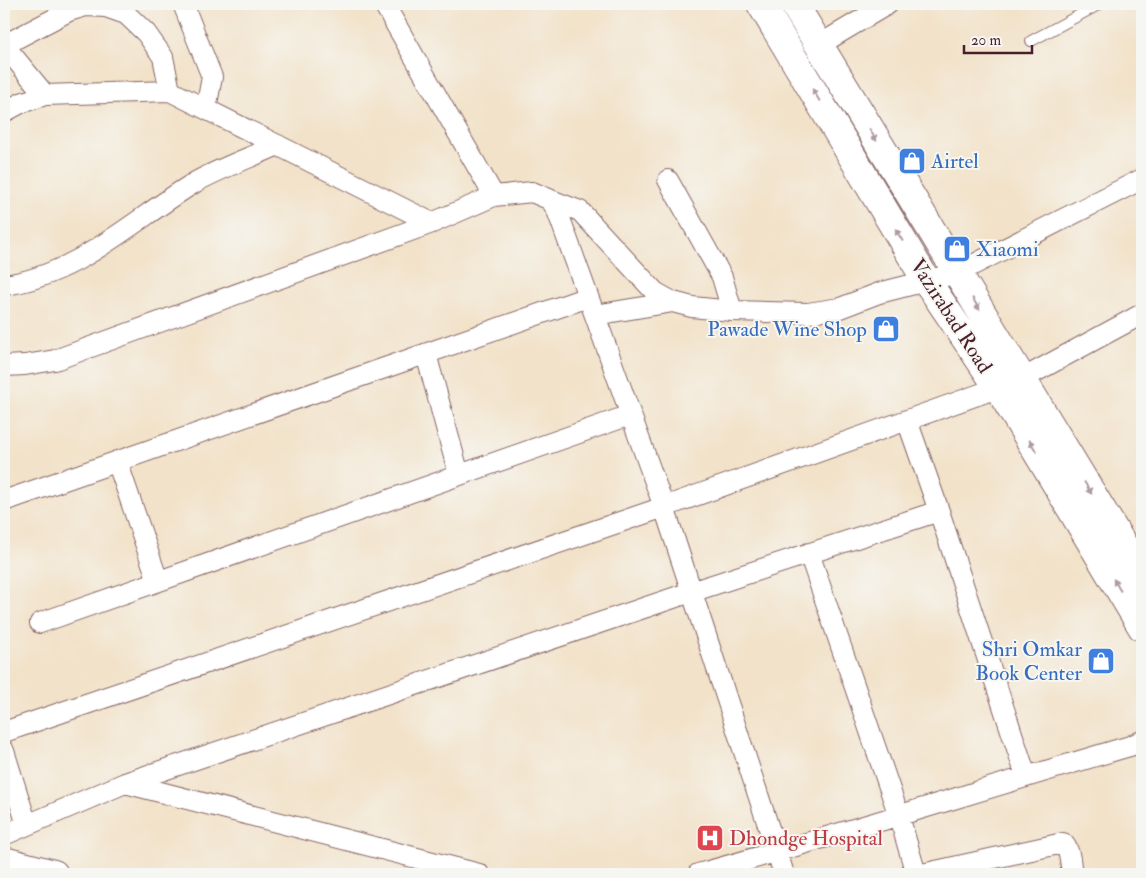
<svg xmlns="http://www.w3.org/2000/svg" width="1146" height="878" font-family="'IM FELL Double Pica',serif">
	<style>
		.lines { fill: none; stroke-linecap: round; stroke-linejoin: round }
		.lane-casing { stroke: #856362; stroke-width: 12 }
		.street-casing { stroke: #856362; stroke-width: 22 }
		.secondary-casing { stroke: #856362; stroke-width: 30 }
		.primary-casing { stroke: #856362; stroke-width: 30 }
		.lane { stroke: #fff; stroke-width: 10 }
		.street { stroke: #fff; stroke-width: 20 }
		.secondary { stroke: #fff; stroke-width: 28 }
		.primary { stroke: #fff; stroke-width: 28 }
		.oneway { fill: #ae9aa0 }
		.labels { text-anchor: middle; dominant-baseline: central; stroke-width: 4; stroke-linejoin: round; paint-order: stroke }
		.shop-label { font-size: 21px; fill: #366cbe; stroke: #f6f6f2; text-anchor: start }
		.street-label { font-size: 21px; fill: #4a1f2b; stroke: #f6f6f2 }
		.health-label { font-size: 21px; fill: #be3a42; stroke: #f6f6f2; text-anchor: start }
	</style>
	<rect width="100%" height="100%" fill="#f6f6f2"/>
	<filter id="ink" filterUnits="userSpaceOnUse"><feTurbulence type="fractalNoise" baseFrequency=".02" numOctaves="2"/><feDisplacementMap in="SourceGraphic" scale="10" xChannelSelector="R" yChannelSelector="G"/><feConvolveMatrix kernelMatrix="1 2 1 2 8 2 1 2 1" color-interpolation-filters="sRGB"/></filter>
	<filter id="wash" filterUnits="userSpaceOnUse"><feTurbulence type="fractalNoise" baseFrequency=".0096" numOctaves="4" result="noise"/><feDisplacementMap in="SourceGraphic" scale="20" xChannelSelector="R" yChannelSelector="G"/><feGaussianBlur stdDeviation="1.12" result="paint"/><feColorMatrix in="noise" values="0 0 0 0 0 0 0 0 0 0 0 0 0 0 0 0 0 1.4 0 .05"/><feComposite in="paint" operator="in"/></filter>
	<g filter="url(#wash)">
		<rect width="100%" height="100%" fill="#f2e2c9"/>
	</g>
	<g filter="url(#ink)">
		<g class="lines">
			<g class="lane-casing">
				<path id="lane" d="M1031 41 1100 4"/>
			</g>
			<g class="street-casing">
				<path id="street" d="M183 4 212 77 206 109
					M384 4 494 196
					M4 45 45 95 170 91 432 223 494 196 532 192 551 200 558 213 664 507 1022 379 1142 314
					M4 45 69 11 86 6 106 7 126 14 146 33 163 57 170 91
					M819 45 888 4
					M4 112 21 103 45 95
					M668 180 722 277 732 311
					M551 200 580 211 655 292 673 302 692 307 732 311 808 313 840 308 879 293 957 273 1142 179
					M4 285C77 276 133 220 194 183 218 169 252 157 278 145
					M595 315 673 302
					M426 354 459 475
					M4 366 25 365 55 360 432 223
					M117 461 158 581
					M4 501 588 297
					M939 511 1026 776
					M809 553 899 816 916 874
					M40 623 630 415
					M4 732 664 507 784 874
					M4 751 27 825
					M125 783 691 592 939 511 907 420
					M4 835 125 783 479 874
					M698 874C843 834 986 788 1130 746L1142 741
					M922 874 1063 843C1071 851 1070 863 1072 874"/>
			</g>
			<g class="secondary-casing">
				<path id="secondary" d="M4 861 54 874"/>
			</g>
			<g class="primary-casing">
				<path id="primary" d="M761 4 926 280 998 387 1142 627
					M794 4 1142 576"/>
			</g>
			<use href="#lane" class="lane"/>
			<use href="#street" class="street"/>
			<use href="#secondary" class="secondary"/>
			<use href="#primary" class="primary"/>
		</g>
		<defs><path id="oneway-solid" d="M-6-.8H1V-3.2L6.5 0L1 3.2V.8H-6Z" transform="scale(1.25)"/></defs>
		<g class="oneway">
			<use href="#oneway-solid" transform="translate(816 95) rotate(-121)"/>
			<use href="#oneway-solid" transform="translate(873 135) rotate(59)"/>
			<use href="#oneway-solid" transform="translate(899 235) rotate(-121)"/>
			<use href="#oneway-solid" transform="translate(976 304) rotate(59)"/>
			<use href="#oneway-solid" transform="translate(1033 446) rotate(-121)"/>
			<use href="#oneway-solid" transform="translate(1088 488) rotate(59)"/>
			<use href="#oneway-solid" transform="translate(1117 585) rotate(-121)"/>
		</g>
	</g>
	<defs>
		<g id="shop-square" transform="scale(1.4375)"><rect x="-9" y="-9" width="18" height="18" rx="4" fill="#3f7fe0" stroke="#f6f6f2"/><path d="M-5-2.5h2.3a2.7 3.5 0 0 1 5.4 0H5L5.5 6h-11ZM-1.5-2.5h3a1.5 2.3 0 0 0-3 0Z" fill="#fff"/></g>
		<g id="hospital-square" transform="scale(1.4375)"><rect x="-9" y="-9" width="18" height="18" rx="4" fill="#e0444e" stroke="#f6f6f2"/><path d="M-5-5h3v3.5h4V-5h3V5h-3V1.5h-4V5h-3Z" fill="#fff"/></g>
	</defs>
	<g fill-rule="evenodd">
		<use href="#shop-square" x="912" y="161"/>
		<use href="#shop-square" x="957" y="249"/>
		<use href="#shop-square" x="886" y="329"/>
		<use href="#shop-square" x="1101" y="661"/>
		<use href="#hospital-square" x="710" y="838"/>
	</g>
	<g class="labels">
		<g class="shop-label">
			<text x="931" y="161">Airtel</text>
			<text x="976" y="249">Xiaomi</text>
			<text x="867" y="329" text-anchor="end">Pawade Wine Shop</text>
			<text x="1082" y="649" text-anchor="end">Shri Omkar<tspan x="1082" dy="24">Book Center</tspan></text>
		</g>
		<g class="street-label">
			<text transform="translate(951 316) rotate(57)">Vazirabad Road</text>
		</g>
		<g class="health-label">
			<text x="729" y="838">Dhondge Hospital</text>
		</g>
	</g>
	<rect width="1146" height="878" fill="none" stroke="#f6f6f2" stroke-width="20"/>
	<path d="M964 45v8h68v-8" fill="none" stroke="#4a1f2b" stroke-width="2.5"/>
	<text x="971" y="45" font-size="15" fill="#4a1f2b" stroke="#f6f6f2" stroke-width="4" paint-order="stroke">20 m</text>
</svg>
